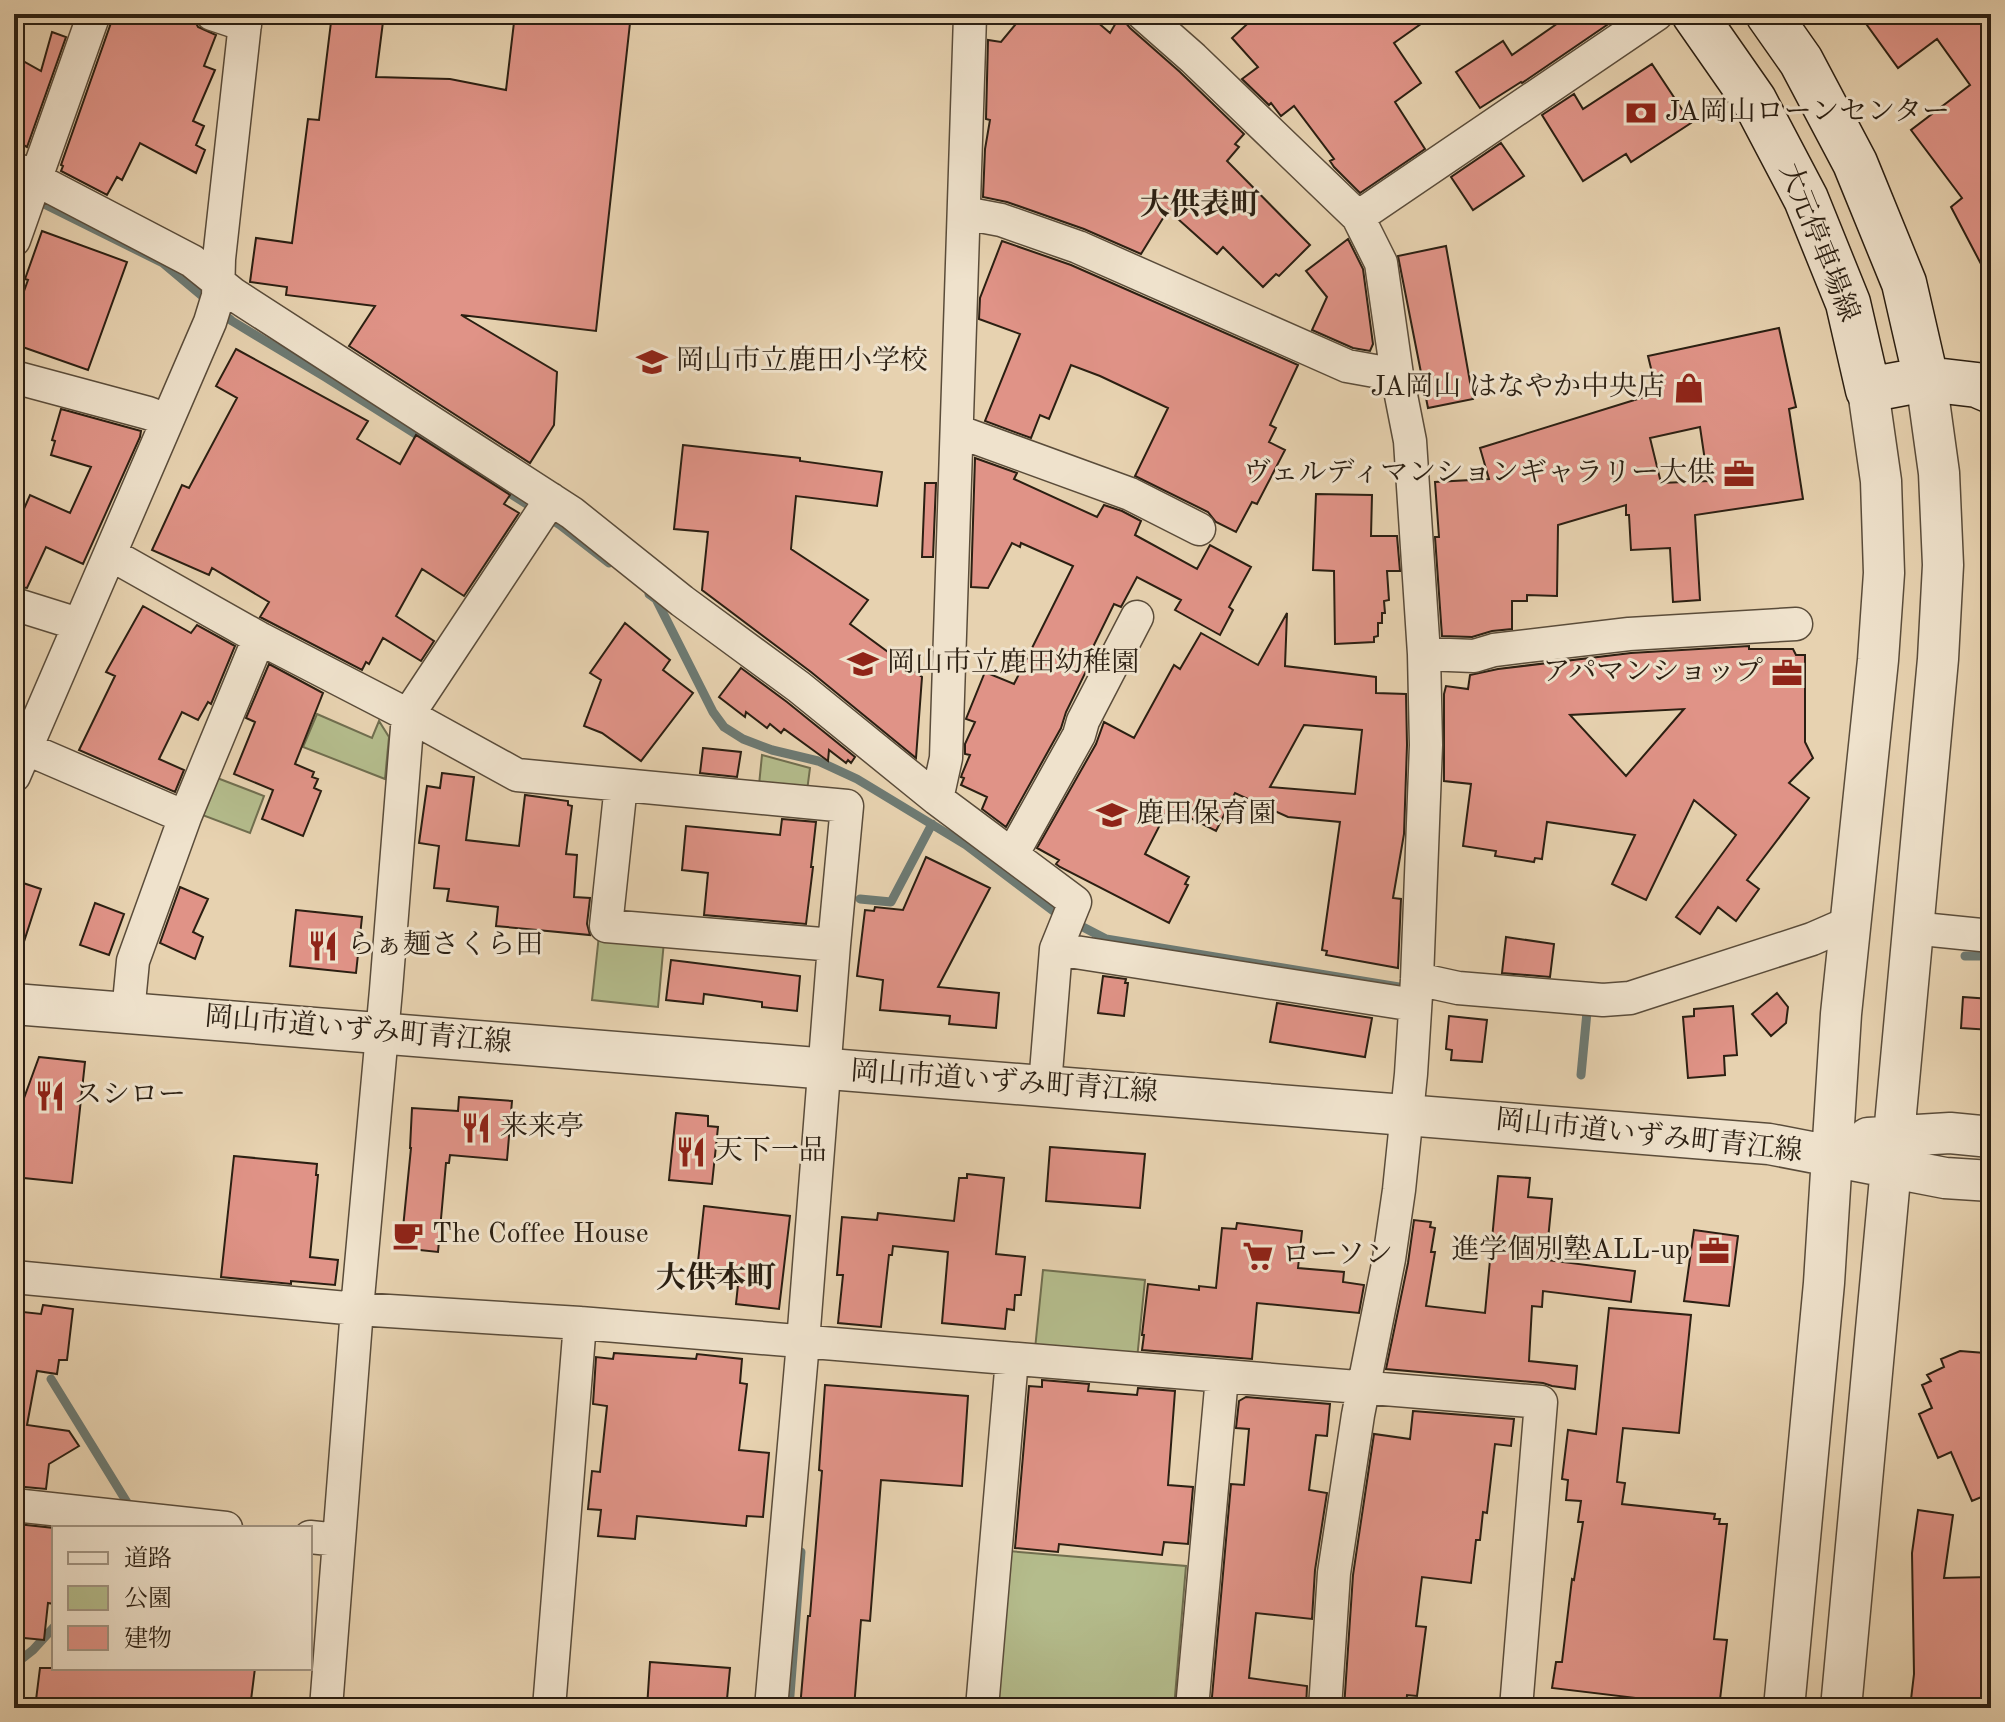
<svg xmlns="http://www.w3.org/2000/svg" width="2005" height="1722" font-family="'Old Standard TT','Noto Serif JP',serif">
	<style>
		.green { fill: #b4bc8c; stroke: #706e4f; stroke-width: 2 }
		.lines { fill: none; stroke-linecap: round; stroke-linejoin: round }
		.stream { stroke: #6d7a73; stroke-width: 9 }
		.building { fill: #e09387; stroke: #2b1f12; stroke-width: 2; fill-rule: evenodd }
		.minor-casing { stroke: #5a4c3a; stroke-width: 35 }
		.tertiary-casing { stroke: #5a4c3a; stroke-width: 43 }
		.secondary-casing { stroke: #2b1f12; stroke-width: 47 }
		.minor { stroke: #efe2cc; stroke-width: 32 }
		.tertiary { stroke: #efe2cc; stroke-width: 40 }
		.secondary { stroke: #efe2cc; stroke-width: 44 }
		.labels { text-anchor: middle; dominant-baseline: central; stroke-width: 6; stroke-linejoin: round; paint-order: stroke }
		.poi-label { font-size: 28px; fill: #2b1f12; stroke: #efe2cc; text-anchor: start }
		.street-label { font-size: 28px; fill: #2b1f12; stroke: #efe2cc }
		.neighbourhood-label { font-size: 30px; font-weight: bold; fill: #2b1f12; stroke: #efe2cc }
	</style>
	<rect width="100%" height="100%" fill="#e7d2b0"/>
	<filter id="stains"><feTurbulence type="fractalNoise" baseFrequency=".0025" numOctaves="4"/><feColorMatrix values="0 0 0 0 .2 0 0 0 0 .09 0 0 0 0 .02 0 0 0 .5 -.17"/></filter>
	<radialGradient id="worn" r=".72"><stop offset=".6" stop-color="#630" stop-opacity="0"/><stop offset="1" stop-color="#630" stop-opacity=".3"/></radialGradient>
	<path class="green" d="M317 714 372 738 379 721 389 737 385 779 303 747Z
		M762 755 810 768 807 791 759 785Z
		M212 776 264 796 250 833 197 813Z
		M599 935 664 941 658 1007 592 1000Z
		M1043 1270 1145 1280 1137 1359 1035 1349Z
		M1008 1551 1186 1566 1174 1708H995Z"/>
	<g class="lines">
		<path class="stream" d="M14 189 163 263 232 321 325 377 560 525 609 563
			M649 594 656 599 713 712 724 727 743 739 772 750 818 761 857 779 966 845 1056 913 1106 939 1405 988
			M860 899 891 902 932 824
			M1965 956H1991
			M1581 1075 1587 1012
			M51 1379 128 1504
			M14 1665 33 1650 54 1627
			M789 1708 801 1552"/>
	</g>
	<path class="building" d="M113 14H194V19L198 27 216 35 204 66 215 70 193 121 204 126 196 145 205 150 196 173 140 143 122 180 117 177 107 195 61 171 63 166 61 165 112 20Z
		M332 14H384L376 77 450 79 506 90 515 14H631L596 331 461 315 557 372 554 425 530 463 349 346 375 306 286 295 287 287 250 282 256 238 292 243 308 119 319 120Z
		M1024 14H1088L1110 33 1120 16 1130 28 1180 72 1244 134 1235 144 1239 147 1227 161 1310 245 1279 276 1276 274 1263 287 1223 247 1217 254 1168 210 1141 254 1084 229 1007 202 983 197 985 149 990 120 986 119 988 40 1001 42Z
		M1258 14H1435L1394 43 1421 83 1395 102 1425 149 1360 193 1334 167 1330 161 1334 159 1294 106 1281 116 1271 103 1269 105 1242 79 1258 67 1232 38Z
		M1571 14H1623L1522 83 1521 82 1480 108 1456 72 1503 41 1512 55Z
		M1859 14H1991V283L1951 207 1962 198 1911 130 1970 85 1937 39 1898 68Z
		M52 32 66 37 27 147 14 140V56L41 71Z
		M1652 64 1691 123 1631 162 1626 154 1583 181 1542 115 1574 94 1583 109Z
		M1501 143 1524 176 1473 210 1451 177Z
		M42 231 127 262 88 370 14 344V319L28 280 25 279Z
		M1348 239 1363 269 1373 344 1370 351 1353 348 1312 330 1327 297 1306 271Z
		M1002 241 1071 265 1298 365 1270 425 1276 428 1269 442 1285 450 1257 504 1252 502 1236 532 1216 522 1208 512 1135 476 1168 408 1100 376 1071 365 1049 419 1040 415 1031 438 985 421 1020 334 979 319 980 298Z
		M1446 246 1473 399 1428 408 1398 256Z
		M1779 328 1796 407 1789 409 1803 499 1695 515 1700 600 1673 602 1670 548 1631 550 1629 515H1626V505L1558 525 1557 596 1527 595V601H1512V629L1492 631 1472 637 1442 636 1435 537H1439L1435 482 1489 479 1480 448 1657 393 1648 356ZM1700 427 1708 481 1661 483 1650 438Z
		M236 349 368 421 357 439 400 464 416 435 510 495 504 504 519 513 464 596 422 569 396 616 434 641 421 661 383 638 369 664 366 662 362 670 260 617 269 602 212 568 209 575 152 550 182 485 189 488 237 398 216 386Z
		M61 409 141 431 140 437 83 564 46 547 27 588 14 586V532L30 495 70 513 91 467 51 455 55 441 52 440Z
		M683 445 800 458V461L882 472 877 506 796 496 791 549 868 600 850 624 922 677 916 758 811 672 702 590 708 532 674 529Z
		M975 458 1017 473 1014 479 1097 517 1104 505 1122 511 1141 521 1135 535 1197 569 1210 545 1251 567 1229 607 1233 610 1220 635 1175 610 1181 600 1137 577 1121 607 1114 604 1090 653 1094 655 1066 712 1061 728 1006 827 982 809 987 797 961 785 964 778 961 777 962 774 970 755 965 754V744L975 722 966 719 985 672 1014 684 1073 566 1021 543 1020 547 1012 543 988 588 971 587Z
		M925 483H936L933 557H922Z
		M1316 494 1372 495 1371 536H1397L1400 571H1387L1389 600 1384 601 1385 613H1382V623H1378V636L1374 637V642L1335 644 1334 571 1313 570Z
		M143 606 191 633 197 625 235 646 211 704 208 702 198 720 182 712 159 759 184 770 175 792 79 750 115 676 106 672Z
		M1287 613 1285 666 1376 677V693L1406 694 1407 745 1404 834 1393 898 1401 899 1398 968 1326 955 1327 951 1322 950 1340 822 1288 817 1235 793 1216 831 1169 807 1145 854 1189 877 1185 884 1188 885 1169 923 1060 867 1056 864 1059 860 1037 848 1096 744 1104 722 1134 738 1174 665 1180 669 1201 633 1258 665ZM1304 725 1362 730 1355 794 1270 787Z
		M625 623 670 660 663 670 693 693 641 761 602 733 584 726 601 680 590 673Z
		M1749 646V649H1793L1796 655H1805V742L1813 758 1789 783 1809 798 1747 880 1759 889 1736 921 1718 907 1700 934 1676 917 1736 835 1694 800 1646 900 1612 884 1635 835 1547 822 1542 859 1535 858 1534 862 1495 856 1496 851 1463 846 1471 784 1444 781V694L1446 686 1468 689 1470 675 1498 669 1631 653ZM1684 709 1626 776 1570 715Z
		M269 664 323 693 295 764 314 772 312 777 318 779 314 788 321 791 303 836 262 819 273 790 234 774 255 722 246 718Z
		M741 668 787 702 855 757 851 763 848 760 846 763 829 750 828 761 784 729 781 733 770 724 767 728 746 712 745 717 719 697Z
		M703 748 741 752 737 777 700 773Z
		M442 773 474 777 466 840 519 846 525 795 568 801V805L572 806 566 854 577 855 574 897 590 898 587 924 590 935 496 926 498 907 447 901 449 889 434 888 439 846 419 843 427 786 440 788Z
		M782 819 816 822 811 867H813L806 924 704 915 708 873 682 870 686 826 780 835Z
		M926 857 990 888 938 987 999 993 996 1028 949 1024 950 1016 880 1010 883 980 857 976 865 910 874 911 875 907 903 910Z
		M14 880 41 889 19 957 14 956Z
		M180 887 208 899 193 932 203 937 195 959 160 943Z
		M95 903 124 914 109 955 80 945Z
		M296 910 362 917 356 973 290 966Z
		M1506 937 1554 944 1550 977 1502 973Z
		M671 960 800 976 797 1011 762 1007V1002L704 994 703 1004 666 1000Z
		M1103 976 1126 979 1125 983H1128L1124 1016 1098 1013Z
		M1777 993 1788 1007 1786 1023 1771 1036 1752 1014Z
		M1963 997 1991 999V1030L1961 1028Z
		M1277 1003 1372 1018 1365 1057 1270 1042Z
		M1733 1006 1737 1055 1724 1056 1725 1075 1688 1078 1683 1017 1694 1016V1009Z
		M1449 1016 1487 1020 1482 1062 1451 1060 1452 1050 1446 1049Z
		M39 1057 85 1062 72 1183 14 1177V1095L24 1098Z
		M459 1097 512 1101 507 1160 450 1155 449 1163H446L438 1252 401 1248 411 1148H410L412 1108 458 1111Z
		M676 1113 708 1116V1126L718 1127 712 1184 669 1180Z
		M1050 1147 1145 1154 1140 1208 1046 1201Z
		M234 1156 317 1164 316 1175H318L310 1257 338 1260 335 1285 291 1281V1284L221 1277Z
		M967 1174 1004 1178 996 1254 1025 1257 1021 1295H1015L1014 1310 1007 1309 1005 1329 942 1323 948 1252 893 1246 892 1255H889L881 1327 838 1323 843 1275H837L842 1217 877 1220 878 1213 954 1221 959 1178H967Z
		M1498 1176 1530 1178 1528 1197 1552 1199 1546 1260 1635 1271 1631 1302 1543 1291 1542 1307 1532 1306 1529 1361 1577 1366 1575 1389 1552 1386 1543 1383 1386 1369 1408 1263 1414 1220 1431 1222 1430 1227 1435 1228 1431 1252H1435L1426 1306 1485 1313Z
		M704 1206 790 1216 779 1309 736 1304 739 1275 697 1271Z
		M1237 1223 1302 1231 1298 1268 1344 1272 1343 1282 1364 1285 1359 1313 1257 1303 1252 1359 1142 1350 1144 1335H1142L1148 1284 1199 1290V1286L1216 1288 1222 1228 1236 1229Z
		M1694 1230 1738 1236 1729 1306 1684 1301Z
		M43 1305 73 1309 67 1360H59L57 1374 37 1371 27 1425 69 1431 79 1446 49 1464 46 1489 14 1486V1311L41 1314Z
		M1609 1308 1691 1315 1679 1433 1623 1428 1617 1482 1625 1483 1622 1504 1715 1514 1714 1519H1720L1719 1524H1727L1714 1639 1727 1640 1719 1708 1552 1688 1556 1662H1562L1572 1579 1574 1580 1583 1522H1578L1581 1501 1566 1500 1568 1480 1562 1479 1568 1430 1596 1434Z
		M1960 1351 1985 1353 1991 1367V1493L1972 1501 1951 1452 1938 1458 1919 1414 1932 1408 1922 1385 1931 1381 1927 1375 1944 1367 1941 1359Z
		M614 1353 696 1359 697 1354 742 1359 740 1383 747 1384 739 1450 769 1453 763 1517 747 1516 746 1526 637 1516 635 1539 598 1536 601 1510 588 1509 592 1471 600 1472 607 1406 593 1404 596 1357 613 1359Z
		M1042 1380 1089 1384 1088 1391 1137 1395 1138 1388 1175 1391 1168 1485 1193 1487 1188 1544 1164 1542 1162 1555 1059 1544 1058 1552 1015 1548 1029 1386 1042 1387Z
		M825 1385 968 1396 962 1486 881 1480 870 1621 861 1620 854 1708H800L808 1616H810L822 1471 819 1470Z
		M1246 1397 1330 1404 1327 1436 1316 1435 1309 1490 1327 1493 1315 1570 1312 1619 1256 1613 1249 1678 1307 1686 1306 1708H1211L1231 1484 1244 1485 1249 1429 1236 1428 1239 1401Z
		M1413 1411 1514 1419 1511 1446 1495 1444 1487 1513 1483 1512 1480 1540H1476L1471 1583 1422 1577 1416 1626 1426 1627 1417 1696 1407 1695 1406 1708H1344L1353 1575 1374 1434 1410 1439Z
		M1918 1510 1953 1515 1944 1578 1991 1577V1708H1910L1914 1674 1912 1553Z
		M17 1524 54 1528V1604L48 1603 44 1640 14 1637V1545Z
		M650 1662 730 1668 727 1699 716 1698V1703L706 1702V1708H647Z
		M40 1668H255L250 1708H35Z"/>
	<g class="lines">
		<g class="minor-casing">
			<path id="minor" d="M212 14 245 25
				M1143 14 1193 58 1358 217 1381 263 1397 375 1410 441 1424 654 1426 745 1417 979 1411 1074 1399 1190 1389 1259 1358 1415 1334 1573 1325 1708
				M14 168 192 261 233 294 572 513 682 601 799 687 937 799 1075 902 1056 949 1415 1005
				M964 213 1001 220 1078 247 1347 366 1397 375
				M1358 217 1657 14
				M14 240 94 14
				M14 377 148 413 167 420
				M957 431 1130 494 1199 529
				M110 554 259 638 408 715 517 775 847 806 834 945 803 1342 771 1708
				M14 604 78 624
				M1424 654 1474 656 1494 650 1629 634 1796 624
				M25 748 185 817
				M14 776 210 322 218 296 219 259 246 14
				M621 785 606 926 834 945
				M937 799 946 758 970 16 968 14
				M1012 855 1079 735 1083 721 1137 617
				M1912 928 1991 936
				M1417 979 1458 988 1603 1000 1630 998 1812 939 1851 922
				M128 1013 133 961 185 817 259 638
				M1045 1085 1056 949
				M14 1277 357 1309 580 1323 1541 1402 1516 1708
				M14 1505 226 1528
				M310 1537 339 1540
				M326 1708 357 1309 386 990 408 715 551 499
				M549 1708 580 1323
				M982 1708 1012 1359
				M1192 1708 1222 1377"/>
		</g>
		<g class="tertiary-casing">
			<path id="tertiary" d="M14 1004 1769 1144 1945 1178 1991 1181
				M1868 1138 1950 1133 1991 1137
				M1784 1708 1824 1283 1841 1014 1878 660 1884 573 1881 481 1868 390
				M1841 1708 1938 659 1943 565 1939 473 1926 379"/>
		</g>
		<g class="secondary-casing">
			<path id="secondary" d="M1694 14 1754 100 1806 199 1848 303 1868 390 1926 379 1977 385 1991 391
				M1768 14 1801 61 1855 163 1904 283 1926 379"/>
		</g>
		<use href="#minor" class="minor"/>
		<use href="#tertiary" class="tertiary"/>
		<use href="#secondary" class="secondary"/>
	</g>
	<defs>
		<g id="bank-bare" transform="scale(2.4)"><path d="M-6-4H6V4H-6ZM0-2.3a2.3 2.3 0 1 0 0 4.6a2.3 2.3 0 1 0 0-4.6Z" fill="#8f2418" stroke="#efe2cc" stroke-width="2.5" paint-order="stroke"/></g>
		<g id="school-bare" transform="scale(2.4)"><path d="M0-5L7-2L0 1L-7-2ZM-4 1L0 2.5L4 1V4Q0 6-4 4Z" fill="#8f2418" stroke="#efe2cc" stroke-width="2.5" paint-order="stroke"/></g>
		<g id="shop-bare" transform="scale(2.4)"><path d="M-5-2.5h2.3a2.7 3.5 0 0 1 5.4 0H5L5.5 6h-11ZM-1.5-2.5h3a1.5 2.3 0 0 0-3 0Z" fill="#8f2418" stroke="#efe2cc" stroke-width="2.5" paint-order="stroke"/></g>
		<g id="office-bare" transform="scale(2.4)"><path d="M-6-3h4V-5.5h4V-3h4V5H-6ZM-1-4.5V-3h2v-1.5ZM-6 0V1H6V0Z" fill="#8f2418" stroke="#efe2cc" stroke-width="2.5" paint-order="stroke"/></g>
		<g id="restaurant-bare" transform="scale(2.4)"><path d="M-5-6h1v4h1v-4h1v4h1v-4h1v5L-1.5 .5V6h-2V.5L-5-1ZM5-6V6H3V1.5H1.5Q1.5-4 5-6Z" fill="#8f2418" stroke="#efe2cc" stroke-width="2.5" paint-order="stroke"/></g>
		<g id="cafe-bare" transform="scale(2.4)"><path d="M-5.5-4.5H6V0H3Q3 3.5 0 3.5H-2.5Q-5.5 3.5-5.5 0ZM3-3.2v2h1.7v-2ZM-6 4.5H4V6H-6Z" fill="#8f2418" stroke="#efe2cc" stroke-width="2.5" paint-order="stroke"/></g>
		<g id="supermarket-bare" transform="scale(2.4)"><path d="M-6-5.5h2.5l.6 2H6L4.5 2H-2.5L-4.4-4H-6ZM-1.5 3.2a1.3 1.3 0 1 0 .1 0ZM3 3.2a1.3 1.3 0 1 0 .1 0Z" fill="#8f2418" stroke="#efe2cc" stroke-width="2.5" paint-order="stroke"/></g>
	</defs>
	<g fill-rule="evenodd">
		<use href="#bank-bare" x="1641" y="113"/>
		<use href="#school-bare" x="652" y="362"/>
		<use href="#shop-bare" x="1689" y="388"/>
		<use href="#office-bare" x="1739" y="474"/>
		<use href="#school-bare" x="863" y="664"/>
		<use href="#office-bare" x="1787" y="673"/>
		<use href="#school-bare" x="1112" y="815"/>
		<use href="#restaurant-bare" x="323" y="946"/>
		<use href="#restaurant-bare" x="50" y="1096"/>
		<use href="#restaurant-bare" x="476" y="1128"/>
		<use href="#restaurant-bare" x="691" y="1152"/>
		<use href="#cafe-bare" x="408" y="1235"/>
		<use href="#office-bare" x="1714" y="1251"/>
		<use href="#supermarket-bare" x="1258" y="1256"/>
	</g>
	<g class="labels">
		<g class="poi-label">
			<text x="1665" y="113">JA岡山ローンセンター</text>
			<text x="676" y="362">岡山市立鹿田小学校</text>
			<text x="1665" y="388" text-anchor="end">JA岡山 はなやか中央店</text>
			<text x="1715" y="474" text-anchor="end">ヴェルディマンションギャラリー大供</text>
			<text x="887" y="664">岡山市立鹿田幼稚園</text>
			<text x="1763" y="673" text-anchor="end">アパマンショップ</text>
			<text x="1136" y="815">鹿田保育園</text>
			<text x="347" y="946">らぁ麺さくら田</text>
			<text x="74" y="1096">スシロー</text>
			<text x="500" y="1128">来来亭</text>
			<text x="715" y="1152">天下一品</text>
			<text x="432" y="1235">The Coffee House</text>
			<text x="1690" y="1251" text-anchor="end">進学個別塾ALL-up</text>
			<text x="1282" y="1256">ローソン</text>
		</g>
		<g class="street-label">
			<text transform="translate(1818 243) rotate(68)">大元停車場線</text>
			<text transform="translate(358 1031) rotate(5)">岡山市道いずみ町青江線</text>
			<text transform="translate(1004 1083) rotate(4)">岡山市道いずみ町青江線</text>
			<text transform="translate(1649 1137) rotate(6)">岡山市道いずみ町青江線</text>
		</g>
		<g class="neighbourhood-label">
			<text x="1200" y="206">大供表町</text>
			<text x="716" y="1279">大供本町</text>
		</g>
	</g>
	<rect width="2005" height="1722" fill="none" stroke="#e7d2b0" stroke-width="48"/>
	<rect x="16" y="16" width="1973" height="1690" fill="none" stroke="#2b1f12" stroke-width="4"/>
	<rect x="24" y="24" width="1957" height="1674" fill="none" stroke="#2b1f12" stroke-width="2"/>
	<rect x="52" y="1526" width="260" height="144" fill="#efe2cc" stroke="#a19482" stroke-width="2"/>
	<rect x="68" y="1552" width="40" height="12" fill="#efe2cc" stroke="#a19482" stroke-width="2"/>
	<text x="124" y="1566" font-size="24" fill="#2b1f12">道路</text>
	<rect x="68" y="1586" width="40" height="24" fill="#b4bc8c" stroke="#a19482" stroke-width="2"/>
	<text x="124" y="1606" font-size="24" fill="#2b1f12">公園</text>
	<rect x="68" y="1626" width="40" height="24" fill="#e09387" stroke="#a19482" stroke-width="2"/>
	<text x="124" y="1646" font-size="24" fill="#2b1f12">建物</text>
	<rect width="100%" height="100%" filter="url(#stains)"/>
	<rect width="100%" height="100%" fill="url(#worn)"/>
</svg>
